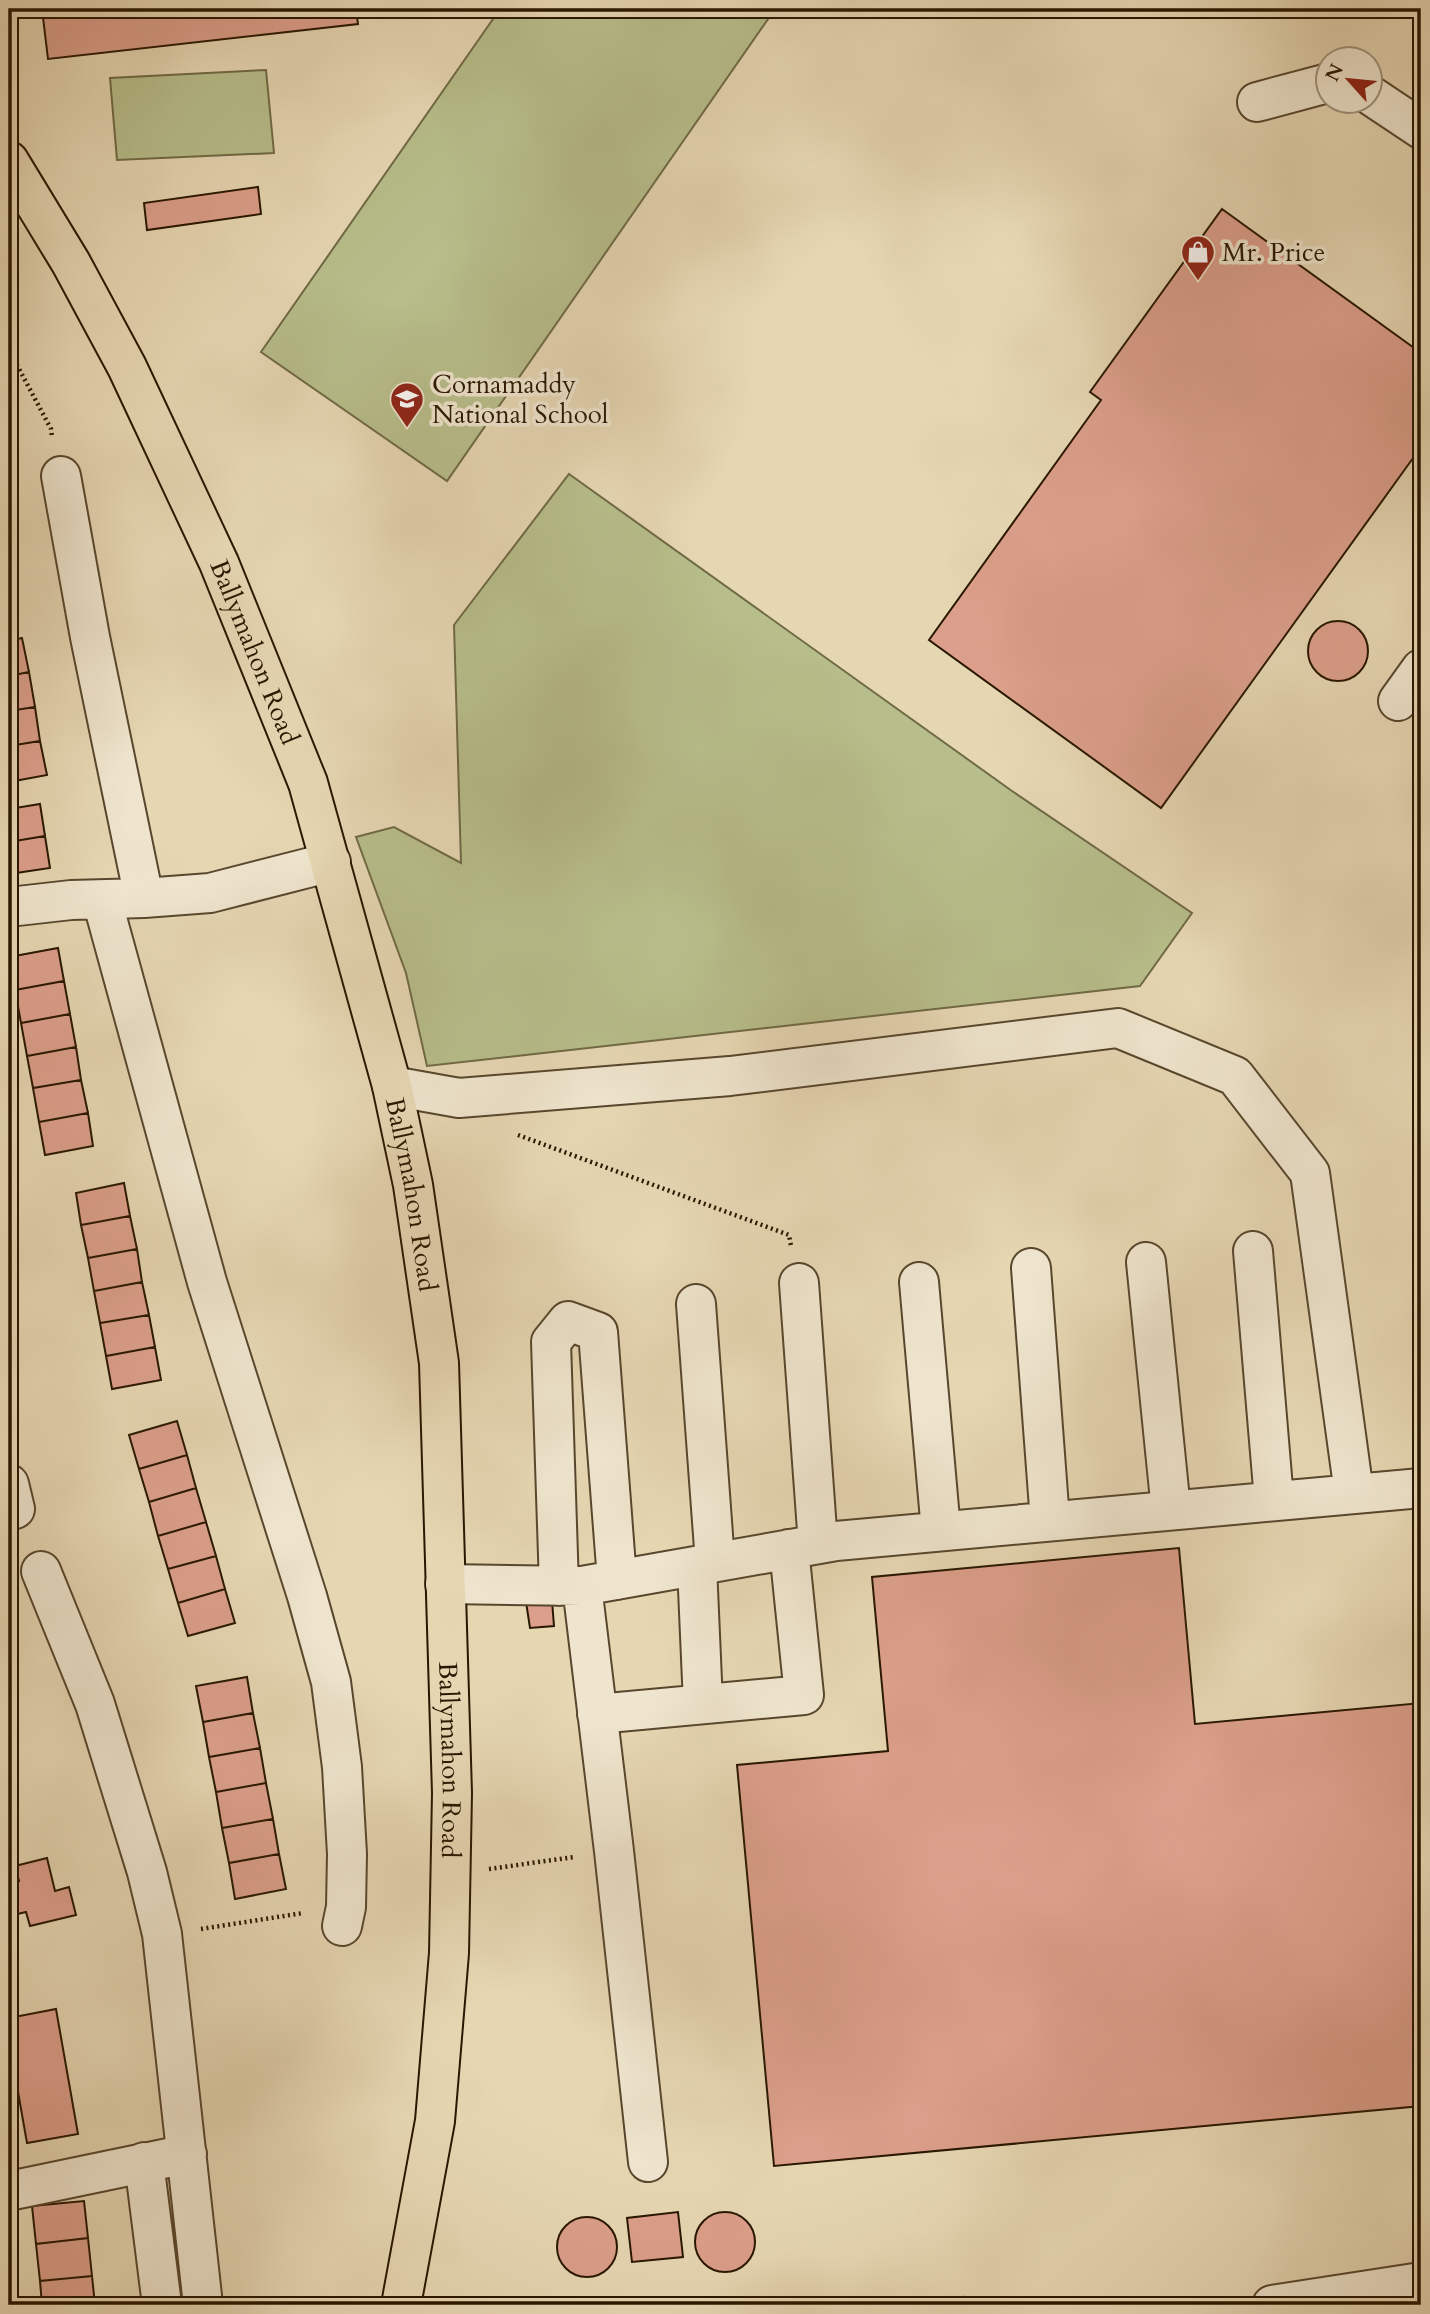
<svg xmlns="http://www.w3.org/2000/svg" width="1430" height="2314" font-family="Cardo,serif">
	<style>
		.green { fill: #b7be8b; stroke: #706a46; stroke-width: 2 }
		.building { fill: #dc9f8b; stroke: #291700; stroke-width: 2 }
		.lines { fill: none; stroke-linecap: round; stroke-linejoin: round }
		.minor-casing { stroke: #58472d; stroke-width: 42 }
		.major-casing { stroke: #291700; stroke-width: 42 }
		.path { stroke: #291700; stroke-width: 4.5; stroke-dasharray: 2 3.5; stroke-linecap: butt }
		.minor { stroke: #efe5ce; stroke-width: 38 }
		.major { stroke: #e6d7b3; stroke-width: 38 }
		.labels { text-anchor: middle; dominant-baseline: central; stroke-width: 7; stroke-linejoin: round; paint-order: stroke }
		.poi-label { font-size: 26px; fill: #291700; stroke: #efe5ce; text-anchor: start }
		.street-label { font-size: 26px; fill: #291700; stroke: #efe5ce }
	</style>
	<rect width="100%" height="100%" fill="#e6d7b3"/>
	<filter id="stains"><feTurbulence type="fractalNoise" baseFrequency=".00286" numOctaves="4"/><feColorMatrix values="0 0 0 0 .2 0 0 0 0 .09 0 0 0 0 .02 0 0 0 .5 -.17"/></filter>
	<radialGradient id="worn" r=".72"><stop offset=".6" stop-color="#630" stop-opacity="0"/><stop offset="1" stop-color="#630" stop-opacity=".3"/></radialGradient>
	<path class="green" d="M500 9H775L447 481 261 352Z
		M266 70 274 153 117 160 110 78Z
		M569 474 1012 791 1192 913 1140 986 427 1066 406 973 356 837 394 827 461 863 454 625Z"/>
	<path class="building" d="M42 9H356L358 24 48 59Z
		M258 187 261 214 147 230 144 203Z
		M1222 209 1421 353V447L1161 808 929 640 1101 400 1090 392Z
		M12 575 18 611 9 613V576Z
		M1308 651a30 30 0 1 1 60 0a30 30 0 1 1-60 0Z
		M22 638 29 672 9 676V641Z
		M29 672 35 707 9 711V676Z
		M35 707 40 741 9 746V711Z
		M40 741 47 775 9 782V746Z
		M40 804 45 836 9 842V809Z
		M45 836 50 868 9 874V842Z
		M58 948 64 981 15 990 9 957Z
		M64 981 70 1014 21 1023 15 990Z
		M70 1014 76 1047 27 1056 21 1023Z
		M76 1047 81 1080 33 1088 27 1056Z
		M81 1080 88 1113 39 1122 33 1088Z
		M88 1113 93 1146 45 1155 39 1122Z
		M124 1183 130 1216 81 1225 76 1193Z
		M130 1216 137 1249 88 1258 81 1225Z
		M137 1249 142 1282 94 1291 88 1258Z
		M142 1282 149 1315 100 1323 94 1291Z
		M149 1315 155 1347 106 1356 100 1323Z
		M155 1347 161 1380 112 1389 106 1356Z
		M177 1421 187 1455 139 1469 129 1435Z
		M187 1455 196 1488 149 1502 139 1469Z
		M196 1488 206 1522 158 1536 149 1502Z
		M206 1522 216 1556 168 1569 158 1536Z
		M1179 1548 1195 1724 1421 1703V2106L774 2166 737 1765 888 1751 872 1577Z
		M216 1556 225 1589 178 1603 168 1569Z
		M225 1589 235 1623 188 1636 178 1603Z
		M552 1601 554 1626 530 1628 526 1602Z
		M247 1677 253 1713 203 1722 196 1686Z
		M253 1713 260 1748 209 1757 203 1722Z
		M260 1748 266 1783 216 1792 209 1757Z
		M266 1783 273 1819 222 1828 216 1792Z
		M273 1819 279 1854 229 1863 222 1828Z
		M279 1854 286 1889 235 1899 229 1863Z
		M47 1858 55 1891 69 1887 76 1915 30 1926 26 1912 9 1916V1883L19 1881 15 1866Z
		M56 2009 78 2134 27 2143 9 2041V2018Z
		M84 2201 88 2238 36 2244 32 2206Z
		M695 2242a30 30 0 1 1 60 0a30 30 0 1 1-60 0Z
		M678 2212 683 2257 632 2262 627 2218Z
		M557 2247a30 30 0 1 1 60 0a30 30 0 1 1-60 0Z
		M88 2238 92 2276 40 2281 36 2244Z
		M92 2276 95 2305H42L40 2281Z
		M964 2297 965 2305H937L936 2301Z"/>
	<g class="lines">
		<g class="minor-casing">
			<path id="minor" d="M1370 95 1421 129
				M1257 102 1328 83
				M61 476 90 637 144 898
				M1398 701 1421 669
				M102 900 207 1282 307 1596 331 1682 342 1767 347 1854 346 1907 342 1926
				M9 907 71 900 144 898 210 893 331 862
				M392 1086 459 1098 730 1076 1118 1028 1235 1076 1310 1173 1354 1493
				M1253 1251 1274 1500
				M1146 1262 1171 1510
				M1031 1268 1050 1521
				M919 1282 941 1531
				M799 1283 818 1544
				M696 1304 715 1562
				M9 1484 15 1509
				M697 1566 703 1704
				M41 1571 95 1704 147 1872 162 1934 203 2305
				M445 1584 582 1586 836 1541 1421 1488
				M559 1586 551 1342 568 1321 598 1332 617 1580
				M582 1586 614 1851 648 2162
				M597 1714 804 1695 789 1549
				M144 2162 162 2305
				M9 2191 187 2154
				M1272 2305 1421 2282"/>
		</g>
		<g class="major-casing">
			<g id="major">
				<path id="s1" d="M9 161 71 263 127 367 219 563 308 783 392 1086 413 1185 439 1363 452 1793 449 1953 435 2121 401 2305"/>
			</g>
		</g>
		<path class="path" d="M9 350 51 429 52 437
			M518 1135 789 1235 791 1246
			M489 1869 574 1857
			M201 1929 303 1913"/>
		<use href="#minor" class="minor"/>
		<use href="#major" class="major"/>
	</g>
	<defs>
		<g id="shop-pin" transform="scale(1.75)"><path d="M0 17L-7.5 6A9.5 9.5 0 1 1 7.5 6Z" fill="#8f2418" stroke="#efe5ce"/><path d="M-5-2.5h2.3a2.7 3.5 0 0 1 5.4 0H5L5.5 6h-11ZM-1.5-2.5h3a1.5 2.3 0 0 0-3 0Z" fill="#fff"/></g>
		<g id="school-pin" transform="scale(1.75)"><path d="M0 17L-7.5 6A9.5 9.5 0 1 1 7.5 6Z" fill="#8f2418" stroke="#efe5ce"/><path d="M0-5L7-2L0 1L-7-2ZM-4 1L0 2.5L4 1V4Q0 6-4 4Z" fill="#fff"/></g>
	</defs>
	<g fill-rule="evenodd">
		<use href="#shop-pin" x="1198" y="252"/>
		<use href="#school-pin" x="407" y="399"/>
	</g>
	<g class="labels">
		<g class="poi-label">
			<text x="1222" y="252">Mr. Price</text>
			<text x="432" y="384">Cornamaddy<tspan x="432" dy="30">National School</tspan></text>
		</g>
		<g class="street-label">
			<text stroke="none"><textPath href="#s1" startOffset="550">Ballymahon Road</textPath></text>
			<text stroke="none"><textPath href="#s1" startOffset="1116">Ballymahon Road</textPath></text>
			<text stroke="none"><textPath href="#s1" startOffset="1684">Ballymahon Road</textPath></text>
		</g>
	</g>
	<rect width="1430" height="2314" fill="none" stroke="#e6d7b3" stroke-width="35"/>
	<rect x="10" y="10" width="1409" height="2293" fill="none" stroke="#291700" stroke-width="3.5"/>
	<rect x="18" y="18" width="1395" height="2279" fill="none" stroke="#291700" stroke-width="2"/>
	<g transform="translate(1349 80) rotate(297)"><circle r="33" fill="#efe5ce" stroke="#a0937c" stroke-width="2"/>
	<path d="M0-5L12 26L0 18L-12 26Z" fill="#8f2418"/>
	<text y="-10" font-size="19" font-weight="bold" text-anchor="middle" fill="#291700">N</text>
	</g>
	<rect width="100%" height="100%" filter="url(#stains)"/>
	<rect width="100%" height="100%" fill="url(#worn)"/>
</svg>
